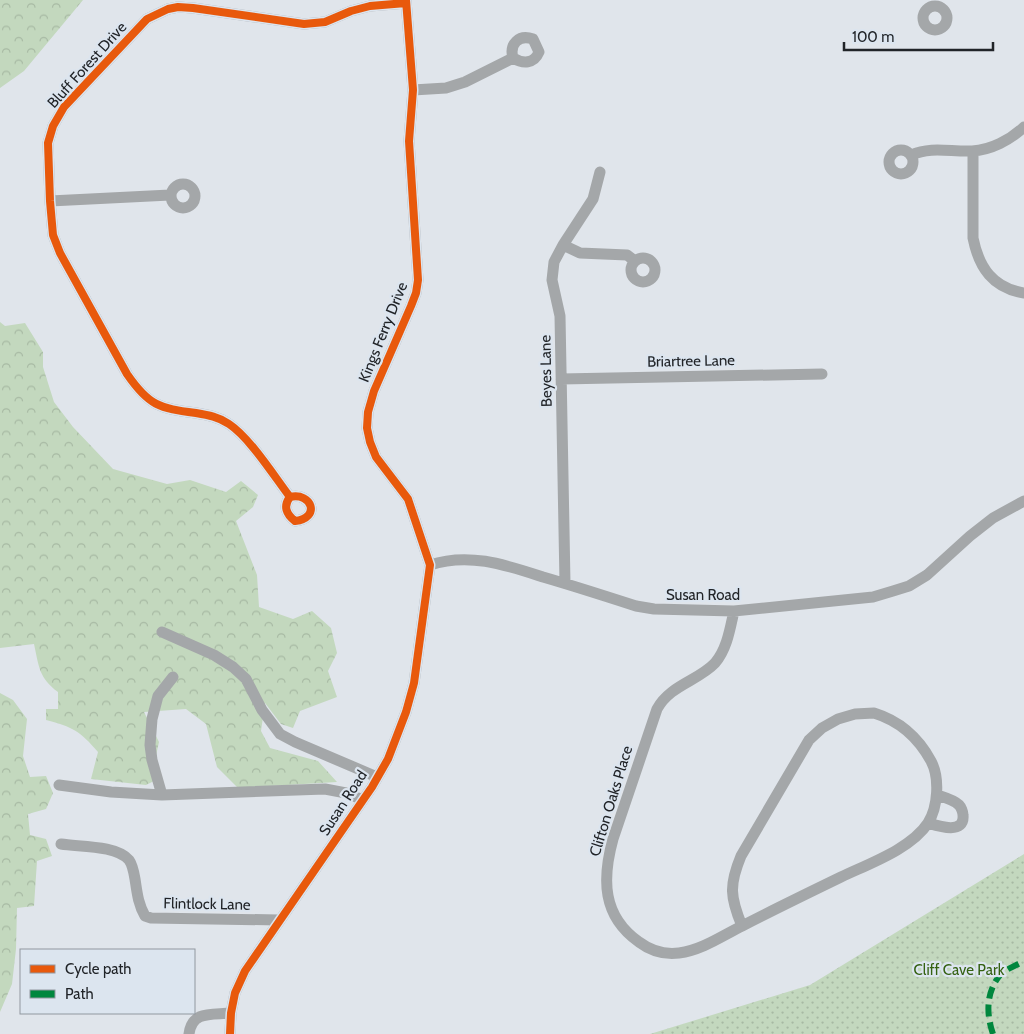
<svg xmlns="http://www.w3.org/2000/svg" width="1024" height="1034" font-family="Cabin,sans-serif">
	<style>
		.forest { fill: url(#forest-crowns) }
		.park { fill: url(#park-dots) }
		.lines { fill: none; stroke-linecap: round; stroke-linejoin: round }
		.minor { stroke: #a4a7a9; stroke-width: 11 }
		.quiet { stroke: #00873e; stroke-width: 6; stroke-dasharray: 12 6; stroke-linecap: butt }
		.cycleway-casing { stroke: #dce5ef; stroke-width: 11 }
		.cycleway { stroke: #e8590c; stroke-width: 8 }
		.labels { text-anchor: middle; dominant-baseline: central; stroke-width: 4.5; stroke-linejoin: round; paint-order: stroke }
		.street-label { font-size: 15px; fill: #212428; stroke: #dce5ef }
		.park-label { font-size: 15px; fill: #356212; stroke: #dce5ef }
	</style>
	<defs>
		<pattern id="forest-crowns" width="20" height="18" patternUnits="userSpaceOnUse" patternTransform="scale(1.25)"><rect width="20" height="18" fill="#c3d8be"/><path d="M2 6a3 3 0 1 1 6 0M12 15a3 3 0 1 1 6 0" fill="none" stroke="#a7b9a3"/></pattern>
		<pattern id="park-dots" width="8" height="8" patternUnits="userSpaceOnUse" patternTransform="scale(1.25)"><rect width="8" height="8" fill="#c3d8be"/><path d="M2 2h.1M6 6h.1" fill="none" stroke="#a7b9a3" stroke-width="1.8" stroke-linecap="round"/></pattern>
	</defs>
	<rect width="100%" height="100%" fill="#e0e5eb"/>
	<path class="forest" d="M0 0H83L24 71 0 88Z
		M0 322 5 326 25 323 43 352V367L54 402 73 427 113 469 167 484 190 480 226 492 241 481 258 495 253 507 236 521 257 575 259 607 293 619 312 611 331 628 337 653 328 671 337 697 300 711 293 728 281 724 265 703 261 731 270 748 318 761 337 782 238 788 217 767 206 724 186 709 144 712 159 742 155 760 158 779 146 785 91 779 98 752C80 731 73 727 46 720V709H58V692C39 678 39 667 34 644L0 648Z
		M0 693 13 700 27 719 23 756 30 777 46 776 53 793 46 809 28 814 30 835 46 839 52 856 37 861 34 906 17 908 16 949 12 984 0 1012Z"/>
	<path class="park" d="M1024 854V1034H650L810 985Z"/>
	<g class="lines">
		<path class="minor" d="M923 18a12 12 0 1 1 24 0a12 12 0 1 1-24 0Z
			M413 90 446 88 465 82 513 58C523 64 534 64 539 52L533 39C519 34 509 44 513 58
			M889 162a12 12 0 1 1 24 0a12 12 0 1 1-24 0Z
			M973 151V238C979 268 993 288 1024 293
			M911 155C932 146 950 152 972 151 991 150 1010 140 1024 127
			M171 196a12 12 0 1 1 24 0a12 12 0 1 1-24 0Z
			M50 201 170 195
			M563 245 580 253 627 255 635 261
			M631 270a12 12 0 1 1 24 0a12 12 0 1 1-24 0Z
			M561 379 822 374
			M290 497C312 492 321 518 295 521 286 514 283 506 290 497 274 476 250 438 229 424 219 417 208 415 196 413 159 408 149 406 127 374L60 253 53 235 50 201 48 143 53 126 64 107 147 19 168 9 178 7 193 8 304 24 325 22 351 11 370 6 406 3
			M430 565C469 552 506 565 543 577 574 586 605 596 636 606L654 609 734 611 873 597 893 591 909 586 927 575 970 536 993 518 1024 501
			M565 583 560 316 552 280 554 262 563 245 593 199 600 172
			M734 611C730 629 727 649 715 663 698 681 670 685 657 709L613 839C602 879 602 916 639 942 651 951 663 955 679 953 702 950 722 936 742 926
			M162 632 214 655 233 667 246 679 262 710 280 734 295 742 377 777
			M173 677 158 696 152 719 150 745 152 760 162 795 325 789 346 793 363 800
			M874 713C900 721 918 737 931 761 940 778 938 807 928 823 911 849 868 864 841 877 808 893 775 909 742 926 730 897 729 885 741 856L809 740 822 728 838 719 855 714Z
			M59 785 111 792 162 795
			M928 823C938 826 965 835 963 815 963 812 961 807 959 805 954 800 943 797 937 795
			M61 844C80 847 116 845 129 860 132 864 134 873 135 879 137 892 138 904 145 916L151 918 279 920
			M189 1034C192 1010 212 1015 231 1013
			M230 1034 231 1013 235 993 245 971 372 787 388 759 406 712 414 683 430 565 408 499 376 457 370 442 367 428 368 412 374 391 411 306 416 293 418 280 409 141 413 90 406 0"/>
		<path class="quiet" d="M993 1034C986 1014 986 992 1000 975 1006 969 1017 965 1024 961"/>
		<g class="cycleway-casing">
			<path id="cycleway" d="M290 497C312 492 321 518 295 521 286 514 283 506 290 497 274 476 250 438 229 424 219 417 208 415 196 413 159 408 149 406 127 374L60 253 53 235 50 201 48 143 53 126 64 107 147 19 168 9 178 7 193 8 304 24 325 22 351 11 370 6 406 3
				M230 1034 231 1013 235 993 245 971 372 787 388 759 406 712 414 683 430 565 408 499 376 457 370 442 367 428 368 412 374 391 411 306 416 293 418 280 409 141 413 90 406 0"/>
		</g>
		<use href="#cycleway" class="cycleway"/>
	</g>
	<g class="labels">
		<g class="street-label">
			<text transform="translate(87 65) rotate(-48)">Bluff Forest Drive</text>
			<text transform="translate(383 332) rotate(-68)">Kings Ferry Drive</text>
			<text transform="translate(691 361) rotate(-1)">Briartree Lane</text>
			<text transform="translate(546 371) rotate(-91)">Beyes Lane</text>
			<text x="703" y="595">Susan Road</text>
			<text transform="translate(611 801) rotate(-73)">Clifton Oaks Place</text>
			<text transform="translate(343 803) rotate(-57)">Susan Road</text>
			<text transform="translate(207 904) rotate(1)">Flintlock Lane</text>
		</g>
		<g class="park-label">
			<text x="959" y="970">Cliff Cave Park</text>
		</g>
	</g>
	<rect x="20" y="949" width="175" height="65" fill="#dce5ef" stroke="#91989f"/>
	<rect x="30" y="965" width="25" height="8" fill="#e8590c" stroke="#91989f"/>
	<text x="65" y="974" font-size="15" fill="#212428">Cycle path</text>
	<rect x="30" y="990" width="25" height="8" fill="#00873e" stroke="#91989f"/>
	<text x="65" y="999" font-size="15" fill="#212428">Path</text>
	<path d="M844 42v8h149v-8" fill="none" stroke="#212428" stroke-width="2.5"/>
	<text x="852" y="42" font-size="15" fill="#212428" stroke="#dce5ef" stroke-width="4" paint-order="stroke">100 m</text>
</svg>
